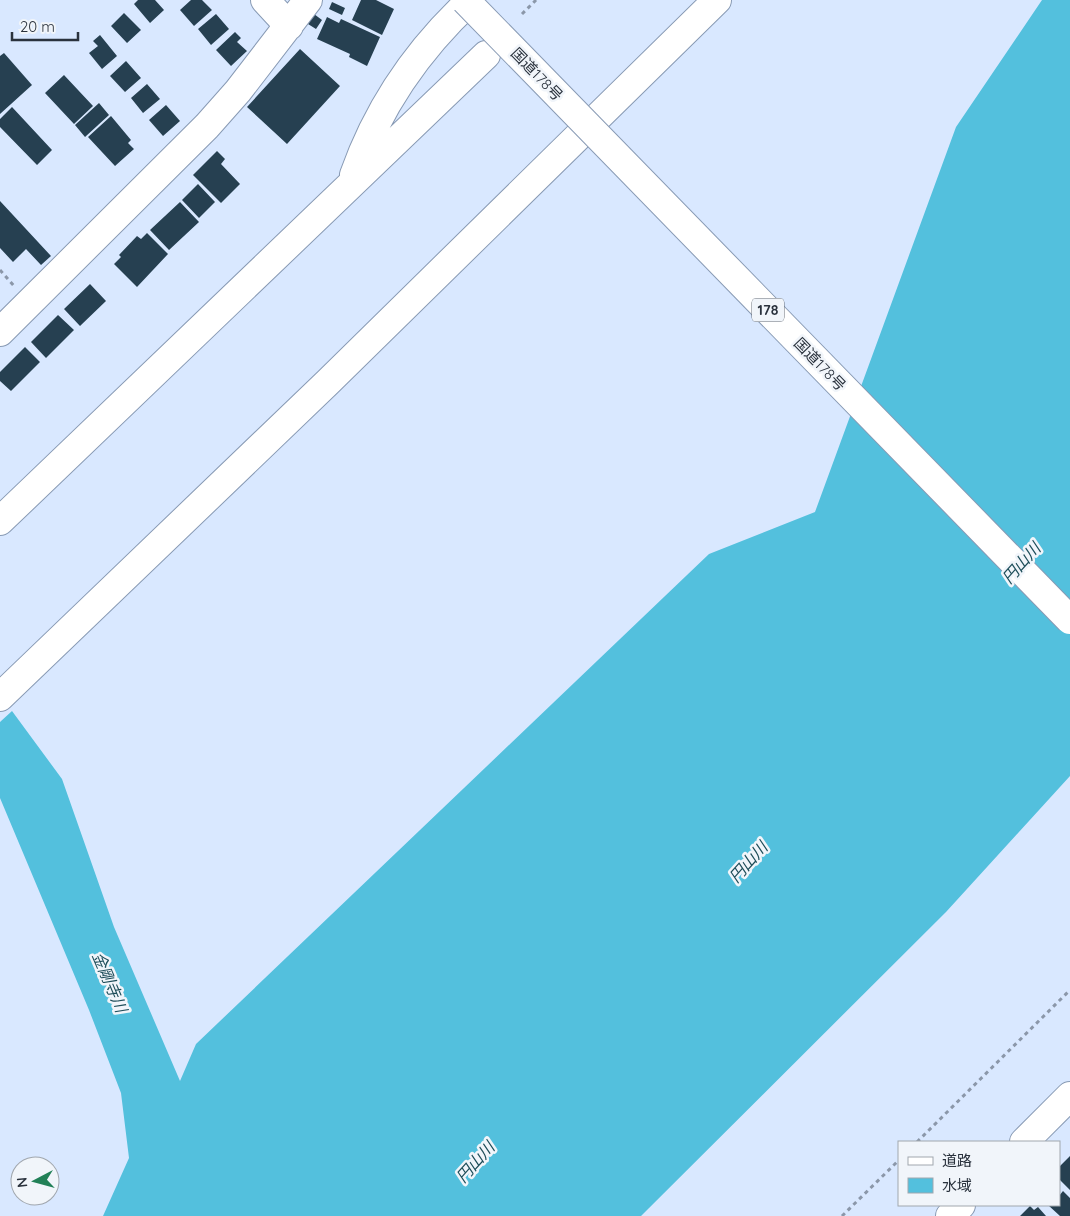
<svg xmlns="http://www.w3.org/2000/svg" width="1070" height="1216" font-family="Quicksand,'Noto Sans JP',sans-serif">
	<style>
		.water { fill: #53c0dd }
		.building { fill: #264051 }
		.lines { fill: none; stroke-linecap: round; stroke-linejoin: round }
		.minor-casing { stroke: #889ab4; stroke-width: 30 }
		.major-casing { stroke: #889ab4; stroke-width: 30 }
		.path { stroke: #8b97a9; stroke-width: 3; stroke-dasharray: 4 4; stroke-linecap: butt }
		.minor { stroke: #fff; stroke-width: 28 }
		.major { stroke: #fff; stroke-width: 28 }
		.highway-bridge-casing { stroke: #889ab4; stroke-width: 30; stroke-linecap: butt }
		.highway-bridge { stroke: #fff; stroke-width: 28 }
		.labels { text-anchor: middle; dominant-baseline: central; stroke-width: 5; stroke-linejoin: round; paint-order: stroke }
		.shield { fill: #f1f5fa; stroke: #666c76; stroke-width: 1 }
		.shield-label { font-size: 14px; font-weight: bold; fill: #2a323d }
		.street-label { font-size: 15px; fill: #2a323d; stroke: #f1f5fa }
		.water-label { font-size: 16px; font-style: italic; fill: #1d4d59; stroke: #f1f5fa }
	</style>
	<rect width="100%" height="100%" fill="#d9e8ff"/>
	<path class="water" d="M1042 0H1070V776L946 912 641 1216H103L129 1158 121 1093 89 1010 0 798V722L12 711 62 779 114 927 180 1081 196 1044 709 554 815 512 956 127Z"/>
	<path class="building" d="M138 0H155L164 10 150 23 134 4Z
		M191 0H202L212 10 194 26 180 10Z
		M361 0H376L394 9 382 35 352 20Z
		M332 2 345 8 342 15 329 9Z
		M124 13 141 30 127 43 111 26Z
		M216 14 229 29 211 45 198 29Z
		M314 14 322 20 316 29 308 24Z
		M327 17 339 23 341 19 380 37 367 66 349 57 350 54 317 39Z
		M235 32 241 38 237 42 247 51 231 66 216 50Z
		M100 35 117 56 102 69 89 53 98 46 93 41Z
		M300 49 340 86 287 144 247 107Z
		M4 53 32 85 0 114V56Z
		M126 61 141 78 125 92 110 76Z
		M64 75 93 106 74 124 45 93Z
		M147 84 160 99 143 113 131 98Z
		M99 103 109 115 85 137 75 125Z
		M166 105 180 121 163 136 149 120Z
		M12 107 52 150 37 165 0 127V119Z
		M111 116 131 140 128 143 134 149 115 166 88 137Z
		M217 151 225 159 221 164 240 184 221 203 193 175Z
		M198 184 215 202 199 218 182 200Z
		M0 201 51 256 41 265 26 249 13 262 0 248Z
		M180 202 199 222 169 250 150 230Z
		M147 233 168 254 137 287 114 264 121 257 119 255 137 236 141 239Z
		M90 284 106 301 80 326 64 309Z
		M58 315 74 330 46 358 31 342Z
		M25 347 40 362 11 391 0 381V372Z
		M1070 1156V1190L1059 1179V1167Z
		M1063 1191 1070 1198V1216H1060L1048 1205H1059V1196Z
		M1030 1206 1034 1210 1038 1207 1046 1216H1020Z"/>
	<g class="lines">
		<g class="minor-casing">
			<path id="minor" d="M265 0 289 26
				M354 175C378 107 418 49 471 0
				M0 332 207 126 238 91 308 0
				M0 521 486 55
				M0 697 328 382 717 0"/>
		</g>
		<g class="major-casing">
			<path id="major" d="M1024 1142 1070 1096
				M950 1216 961 1205"/>
		</g>
		<path class="path" d="M522 14 536 0
			M0 270 14 286
			M917 1142 1070 990
			M842 1216 899 1160"/>
		<use href="#minor" class="minor"/>
		<use href="#major" class="major"/>
		<g class="highway-bridge-casing">
			<path id="highway-bridge" d="M465 0 1070 620"/>
		</g>
		<use href="#highway-bridge" class="highway-bridge"/>
	</g>
	<g class="labels">
		<rect class="shield" x="752" y="298.5" width="32" height="23" rx="4"/>
		<g class="shield-label">
			<text x="768" y="310">178</text>
		</g>
		<g class="street-label">
			<text transform="translate(537 74) rotate(46)">国道178号</text>
			<text transform="translate(820 364) rotate(46)">国道178号</text>
		</g>
		<g class="water-label">
			<text transform="translate(1021 563) rotate(-48)">円山川</text>
			<text transform="translate(748 862) rotate(-48)">円山川</text>
			<text transform="translate(110 982) rotate(67)">金剛寺川</text>
			<text transform="translate(475 1162) rotate(-48)">円山川</text>
		</g>
	</g>
	<rect x="898" y="1141" width="162" height="65" fill="#f1f5fa" stroke="#a1a7ae"/>
	<rect x="908" y="1157" width="25" height="8" fill="#ffffff" stroke="#a1a7ae"/>
	<text x="942" y="1166" font-size="15" fill="#2a323d">道路</text>
	<rect x="908" y="1178" width="25" height="15" fill="#53c0dd" stroke="#a1a7ae"/>
	<text x="942" y="1191" font-size="15" fill="#2a323d">水域</text>
	<g transform="translate(35 1181) rotate(264)"><circle r="24" fill="#f1f5fa" stroke="#a1a7ae"/>
	<path d="M0-4L9 19L0 12L-9 19Z" fill="#218057"/>
	<text y="-8" font-size="14" font-weight="bold" text-anchor="middle" fill="#2a323d">N</text>
	</g>
	<path d="M12 32v8h66v-8" fill="none" stroke="#2a323d" stroke-width="2.5"/>
	<text x="20" y="32" font-size="15" fill="#2a323d" stroke="#f1f5fa" stroke-width="4" paint-order="stroke">20 m</text>
</svg>
